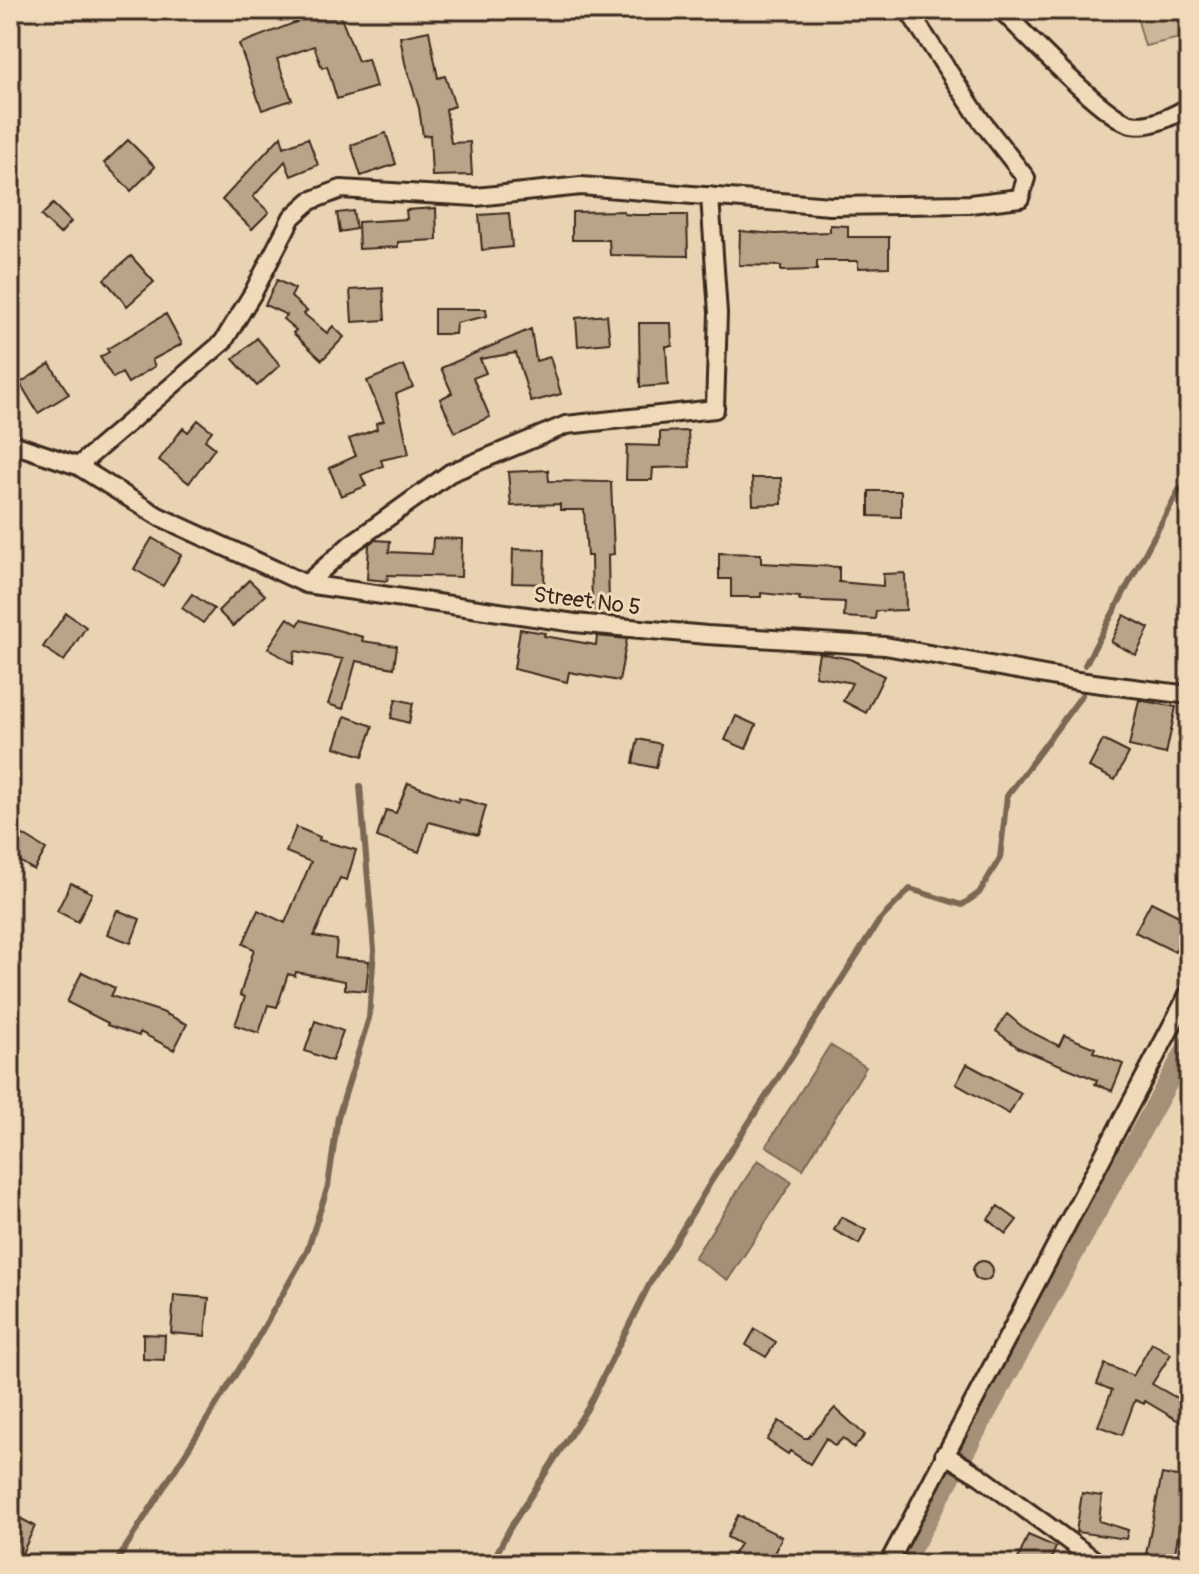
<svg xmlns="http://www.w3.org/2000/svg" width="1199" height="1574" font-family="Pangolin,sans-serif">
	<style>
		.green { fill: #cdb79a; stroke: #84705c; stroke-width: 2 }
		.water { fill: #a49077; stroke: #7a6753; stroke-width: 2 }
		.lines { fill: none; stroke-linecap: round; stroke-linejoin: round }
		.stream { stroke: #7a6753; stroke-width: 6 }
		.canal { stroke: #a49077; stroke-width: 20 }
		.building { fill: #b9a489; stroke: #3b2a1e; stroke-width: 2 }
		.minor-casing { stroke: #3b2a1e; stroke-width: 22 }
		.minor { stroke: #f1dab9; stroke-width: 16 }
		.labels { text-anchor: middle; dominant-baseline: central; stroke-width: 6; stroke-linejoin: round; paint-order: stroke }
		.street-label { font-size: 22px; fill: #3b2a1e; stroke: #f1dab9 }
	</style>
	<rect width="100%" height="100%" fill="#ead3b3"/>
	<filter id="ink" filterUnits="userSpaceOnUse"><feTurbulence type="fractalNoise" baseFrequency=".0125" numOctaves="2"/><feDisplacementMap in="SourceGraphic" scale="16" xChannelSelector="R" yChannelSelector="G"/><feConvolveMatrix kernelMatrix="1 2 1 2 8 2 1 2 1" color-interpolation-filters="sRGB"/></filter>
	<g filter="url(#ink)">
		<path class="green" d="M1135 10H1189V36L1145 46Z"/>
		<path class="water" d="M830 1045 866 1067 803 1169 766 1146Z
			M758 1160 792 1182 728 1280 694 1258Z"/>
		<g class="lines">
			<path class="stream" d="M1085 665 1179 490
				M115 1564 248 1355 307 1251 328 1186 338 1117 369 1018 374 950 360 786
				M491 1564 510 1528 587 1409 650 1283 712 1180 879 921 910 889 962 905 979 893 1000 858 1007 796 1082 695"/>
			<path class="canal" d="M903 1564 1189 1044"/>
		</g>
		<path class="building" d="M294 10H338L358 61 368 59 376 87 337 99 327 66 322 68 314 46 277 59 292 100 262 110 239 44 297 22Z
			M429 31 438 78 445 76 455 106 446 109 451 143 470 142 472 175 432 176 430 135 423 136 419 108 405 63 400 37Z
			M386 133 396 164 361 176 351 145Z
			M281 136 284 147 308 138 318 165 291 176 285 161 253 197 269 212 252 229 222 200Z
			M128 140 155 167 131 191 104 163Z
			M53 204 71 222 60 234 41 216Z
			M436 208 437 240 398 242V247L359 249 358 222 407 219 406 210Z
			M353 211 356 229 340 232 337 213Z
			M624 211V214L636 215H687L688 256 610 255 609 240H572V212Z
			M509 213 512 247 482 250 479 215Z
			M830 225 848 226V237H889V267L858 268V261H817V270L781 271V266L739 265 740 231 775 234 830 232Z
			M131 256 154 282 127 306 104 279Z
			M277 280 295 289 291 297 307 311 304 314 327 333 333 326 344 337 322 360 293 333 296 330 283 319 287 315 265 305Z
			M383 288 385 320 352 322 350 290Z
			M434 309H486L487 316 456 323 455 334H434Z
			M166 314 182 344 152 360 155 366 128 383 122 373 113 378 100 357 109 352 107 349Z
			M607 315 610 343 578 346 576 318Z
			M639 323H671L672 346H666L668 385 640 387Z
			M531 329 536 361 550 357 561 394 531 402 516 353 480 359 486 373 473 378 490 417 455 432 440 399 452 393 441 368Z
			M257 338 280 365 257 386 233 359Z
			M50 364 69 394 38 413 20 383Z
			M404 365 413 387 396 394 409 454 381 460 383 466 361 475 366 486 341 496 329 468 356 456 349 439 377 429 376 423 384 421 367 381Z
			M198 420 212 431 205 440 215 448 189 483 159 460 183 428 188 432Z
			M688 431 690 467 653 468 652 480H626L627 445 660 446V432Z
			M548 470 549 481 611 482 614 554 608 555 609 610H592L591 556H587L584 510H560V504L511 506 508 472Z
			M752 478H781L782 504 753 505Z
			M869 491H901V517L869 516Z
			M152 538 181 555 163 586 134 569Z
			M433 538 462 539 461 577 388 575 387 581 367 579 369 544 375 540 390 541 389 552 432 554Z
			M513 549 545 550 544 584 512 583Z
			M719 553 761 554V563L839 567V582L883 586V574L905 573 906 610 876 611 875 619 844 617 845 602 799 600 800 597 761 593V597H731V579H719Z
			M249 580 265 595 233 626 218 611Z
			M192 594 214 609 203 623 182 608Z
			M66 613 86 627 64 661 43 647Z
			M1124 615 1149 628 1136 655 1111 642Z
			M288 618 298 625 301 620 363 637 362 641 397 646 394 668 356 661 343 709 328 704 343 659 295 651 293 664 268 648Z
			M520 629 545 633 544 636 596 645 597 636 627 639 619 681 569 672 567 682 514 669Z
			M819 653 850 659 884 676 866 713 843 701 852 683 815 676Z
			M396 699 413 703 409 723 391 718Z
			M1139 700 1176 707 1166 754 1129 746Z
			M345 716 373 726 363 756 335 747Z
			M736 716 756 725 746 749 725 740Z
			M638 739 661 744 656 768 633 763Z
			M1103 740 1129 753 1115 780 1089 767Z
			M408 783 458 802 459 798 486 806 478 835 429 822 419 852 377 837 386 810 396 813Z
			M296 827 320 837 319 840 356 850 347 880 340 878 314 936 337 940 335 958 369 961 366 991 345 989V981L296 972 295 976 288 974 277 1007 268 1005 259 1033 235 1025 245 997 240 995 254 949 243 944 258 910 285 923 311 862 286 852Z
			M20 833 46 849 34 870 10 855V850Z
			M71 883 92 893 78 922 57 911Z
			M1151 902 1189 921 1175 952 1135 932Z
			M117 910 140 919 131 943 107 934Z
			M82 972 115 988 111 996 162 1012 187 1024 174 1050 140 1032 139 1036 107 1025 108 1023 67 1002Z
			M1007 1014 1025 1029 1059 1046 1064 1035 1095 1048 1093 1052 1123 1064 1112 1091 1095 1084 1097 1080 1019 1048 996 1031Z
			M315 1021 343 1031 332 1061 305 1051Z
			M967 1064 1021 1093 1009 1114 956 1084Z
			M998 1206 1017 1220 1006 1234 988 1219Z
			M841 1217 866 1230 859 1244 834 1230Z
			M973 1271a10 10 0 1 1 20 0a10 10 0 1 1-20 0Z
			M174 1295 209 1298 205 1336 171 1333Z
			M755 1329 776 1342 766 1357 746 1345Z
			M143 1334 165 1335 164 1360 143 1359Z
			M1152 1343 1171 1354 1152 1384 1189 1405 1182 1423 1145 1401 1144 1404 1135 1400 1122 1435 1098 1426 1112 1390 1097 1384 1105 1364 1133 1376Z
			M835 1408 865 1435 854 1448 843 1438 835 1446 826 1438 810 1464 790 1451 788 1454 767 1440 779 1421 804 1438H808Z
			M1162 1474 1187 1479 1174 1559 1146 1554Z
			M1082 1493 1102 1496 1099 1521 1128 1530 1126 1539 1076 1532Z
			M10 1513 35 1526 17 1564H10Z
			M738 1515 782 1537 769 1564H727L740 1544 727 1537Z
			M1028 1535 1056 1547 1049 1564H1016Z"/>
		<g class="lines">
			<g class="minor-casing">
				<path id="minor" d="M1001 10C1025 33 1104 118 1131 124 1151 128 1172 116 1189 107
					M10 443 78 466 158 516 306 584 575 623 707 635 885 646 1078 681 1189 695
					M78 466 223 342 253 293 292 217 310 201 341 189 476 197 581 186 830 206 970 204 1020 198 1026 178 980 119 908 10
					M306 584 351 544 450 473 566 425 715 409 718 313 710 196
					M944 1454 980 1476 1100 1564
					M888 1564 1189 993"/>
			</g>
			<use href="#minor" class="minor"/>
		</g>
	</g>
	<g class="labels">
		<g class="street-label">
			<text transform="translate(587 601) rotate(7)">Street No 5</text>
		</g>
	</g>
	<rect width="1199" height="1574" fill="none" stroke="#f1dab9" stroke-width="40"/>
	<rect x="20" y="20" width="1159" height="1534" fill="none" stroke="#3b2a1e" stroke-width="3" filter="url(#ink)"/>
</svg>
